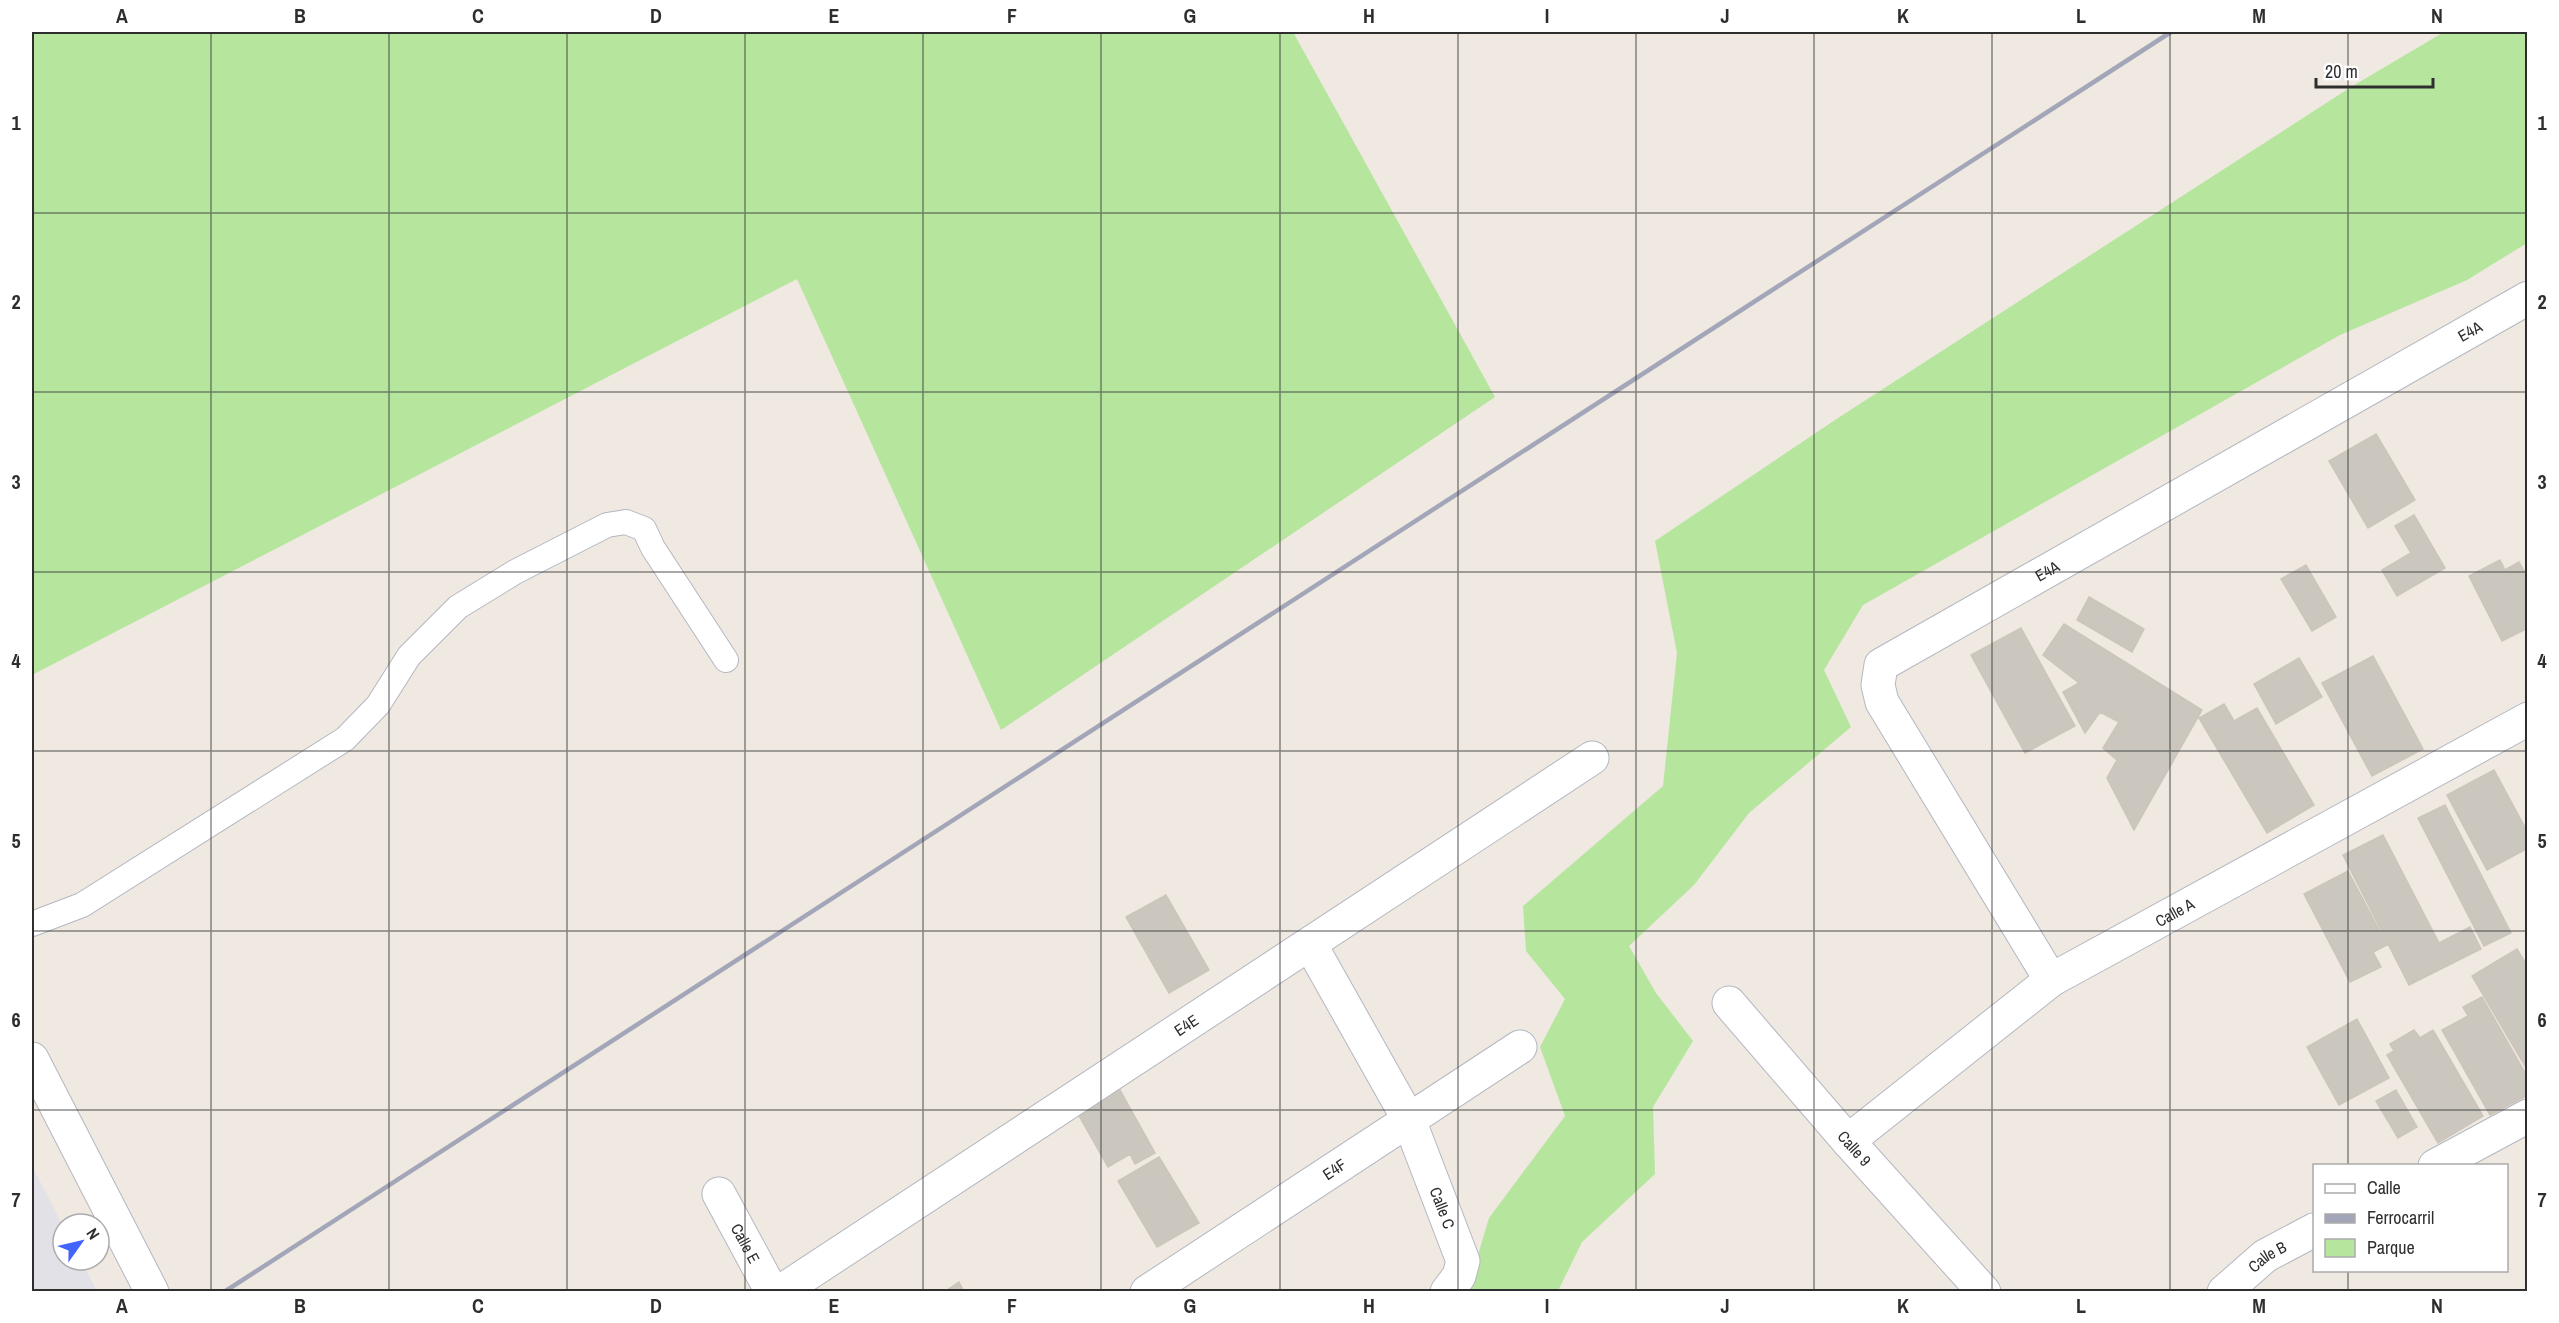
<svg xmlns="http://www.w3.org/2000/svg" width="2559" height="1323" font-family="'Archivo Narrow',sans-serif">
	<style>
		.industrial { fill: #e3e1e8 }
		.green { fill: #b6e59e }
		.building { fill: #cbc7bf; stroke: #cbc5ba; stroke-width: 1.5 }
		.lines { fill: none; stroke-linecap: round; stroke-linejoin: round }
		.lane-casing { stroke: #b4b7c1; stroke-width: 26 }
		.street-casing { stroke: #b4b7c1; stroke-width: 35 }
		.secondary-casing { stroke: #b4b7c1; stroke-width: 35 }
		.lane { stroke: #fff; stroke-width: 24 }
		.street { stroke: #fff; stroke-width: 33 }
		.secondary { stroke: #fff; stroke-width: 33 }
		.rail { stroke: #a3a6b8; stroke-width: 4.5 }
		.grid { fill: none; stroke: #2e2e2e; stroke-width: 1.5; stroke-opacity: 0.55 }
		.labels { text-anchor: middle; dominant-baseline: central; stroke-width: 4.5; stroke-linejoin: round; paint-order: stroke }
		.street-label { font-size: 16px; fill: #2e2e2e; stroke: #fff }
		.neatline { fill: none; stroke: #2e2e2e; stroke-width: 2 }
		.grid-label { font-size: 20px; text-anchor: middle; font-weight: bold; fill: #2e2e2e }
	</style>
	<rect width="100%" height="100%" fill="#efe9e1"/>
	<path class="industrial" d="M32 1166 63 1226V1260H81L97 1291H32Z"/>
	<path class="green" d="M32 32H1293L1495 397 1001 730 797 279 32 675Z
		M2444 32H2527V243L2467 280 2340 335 1863 605 1824 670 1851 727 1749 813 1694 885 1629 946 1656 993 1693 1041 1653 1107 1655 1174 1582 1242 1558 1291 1467 1292 1489 1218 1565 1116 1540 1047 1565 999 1526 951 1523 906 1663 786 1677 653 1655 541 1838 418 2351 87Z"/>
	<path class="building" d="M2376 434 2415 500 2368 528 2329 461Z
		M2414 515 2445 568 2397 596 2382 570 2411 553 2395 526Z
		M2500 560 2505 570 2519 562 2528 578V628L2502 641 2469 576Z
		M2306 565 2336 617 2312 631 2281 579Z
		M2089 597 2144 629 2132 652 2077 620Z
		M2064 624 2202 710 2134 830 2107 778 2117 760 2103 748 2119 722 2100 712 2085 733 2063 692 2079 683 2043 655Z
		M2021 628 2075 726 2025 753 1971 655Z
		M2373 656 2423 749 2372 776 2322 683Z
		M2299 658 2322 697 2276 724 2254 684Z
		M2224 704 2234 721 2257 708 2314 805 2267 833 2199 718Z
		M2494 770 2528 833V848L2487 870 2447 795Z
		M2445 805 2511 933 2484 946 2418 818Z
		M2383 835 2439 943 2470 927 2481 949 2409 985 2343 855Z
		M2348 871 2387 945 2373 952 2381 967 2350 982 2304 894Z
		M1166 895 1209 970 1169 993 1126 917Z
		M2517 949 2528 967 2526 1018 2528 1071 2472 976Z
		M2482 997 2528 1078V1095L2490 1115 2442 1030 2468 1016 2463 1007Z
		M2357 1019 2389 1078 2339 1105 2307 1047Z
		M2414 1030 2420 1038 2433 1030 2483 1116 2438 1143 2387 1055 2394 1051 2390 1044Z
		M1115 1081 1155 1153 1135 1164 1130 1154 1108 1167 1073 1105Z
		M2396 1090 2417 1127 2398 1138 2376 1101Z
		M1159 1157 1199 1223 1157 1247 1118 1181Z
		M959 1282 964 1292H944Z"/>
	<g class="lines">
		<g class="lane-casing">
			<path id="lane" d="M32 924 82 905 345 739 378 705 409 656 458 607 515 572 607 525 626 522 644 529 653 548 726 660"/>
		</g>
		<g class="street-casing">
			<g id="street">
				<path id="s1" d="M1310 944 1409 1120 1463 1261 1459 1276 1447 1292"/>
				<path id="s2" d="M2051 980 1882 702 1878 685 1881 665 2528 298"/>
				<path id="s3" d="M1729 1003 1848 1141 1984 1292"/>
				<path id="s4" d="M1848 1141 2051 980 2528 719"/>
				<path d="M2435 1166 2528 1116"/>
				<path id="s5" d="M719 1194 772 1292"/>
				<path id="s6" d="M780 1292 1592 758"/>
				<path id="s7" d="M1147 1292 1520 1047"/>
				<path id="s8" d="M2224 1292 2265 1256 2314 1230"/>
			</g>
		</g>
		<g class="secondary-casing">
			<path id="secondary" d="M32 1059 152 1292"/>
		</g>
		<use href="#lane" class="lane"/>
		<use href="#street" class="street"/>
		<use href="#secondary" class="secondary"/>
		<path class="rail" d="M224 1292 2171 32"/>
	</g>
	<path class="grid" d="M211 32V1292M389 32V1292M567 32V1292M745 32V1292M923 32V1292M1101 32V1292M1280 32V1292M1458 32V1292M1636 32V1292M1814 32V1292M1992 32V1292M2170 32V1292M2348 32V1166M32 213H2528M32 392H2528M32 572H2528M32 751H2528M32 931H2528M32 1110H2528M2348 1270V1292"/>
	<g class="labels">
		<g class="street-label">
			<text stroke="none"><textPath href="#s2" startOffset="1040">E4A</textPath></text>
			<text stroke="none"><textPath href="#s2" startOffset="554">E4A</textPath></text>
			<text stroke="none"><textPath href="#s4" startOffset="400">Calle A</textPath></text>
			<text stroke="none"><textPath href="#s6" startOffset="486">E4E</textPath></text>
			<text stroke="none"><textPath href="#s3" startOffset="192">Calle 9</textPath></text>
			<text stroke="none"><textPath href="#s7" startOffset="224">E4F</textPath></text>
			<text stroke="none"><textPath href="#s1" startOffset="296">Calle C</textPath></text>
			<text stroke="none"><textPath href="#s5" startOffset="56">Calle E</textPath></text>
			<text stroke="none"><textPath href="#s8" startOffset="56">Calle B</textPath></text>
		</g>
	</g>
	<rect width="2559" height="1323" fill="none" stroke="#ffffff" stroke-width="66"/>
	<rect x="2313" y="1164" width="195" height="108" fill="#ffffff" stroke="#ababab" stroke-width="1.5"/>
	<rect x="2325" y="1184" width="30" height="9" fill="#ffffff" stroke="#ababab" stroke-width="1.5"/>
	<text x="2367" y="1194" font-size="18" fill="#2e2e2e">Calle</text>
	<rect x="2325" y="1214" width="30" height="9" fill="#a3a6b8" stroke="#ababab" stroke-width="1.5"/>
	<text x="2367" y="1224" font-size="18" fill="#2e2e2e">Ferrocarril</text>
	<rect x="2325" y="1239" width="30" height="18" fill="#b6e59e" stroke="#ababab" stroke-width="1.5"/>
	<text x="2367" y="1254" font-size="18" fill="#2e2e2e">Parque</text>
	<g transform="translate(81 1242) rotate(56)"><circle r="28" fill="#ffffff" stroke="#ababab" stroke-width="1.5"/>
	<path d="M0-4.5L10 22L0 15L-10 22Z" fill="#4264fb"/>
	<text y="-9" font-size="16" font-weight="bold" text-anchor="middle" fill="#2e2e2e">N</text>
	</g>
	<path d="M2316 78v9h117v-9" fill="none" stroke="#2e2e2e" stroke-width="3"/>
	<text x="2325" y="78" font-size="18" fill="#2e2e2e" stroke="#ffffff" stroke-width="4.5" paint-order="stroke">20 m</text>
	<rect x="33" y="33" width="2493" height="1257" class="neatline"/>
	<g class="grid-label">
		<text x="122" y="23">A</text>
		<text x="300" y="23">B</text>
		<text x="478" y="23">C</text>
		<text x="656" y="23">D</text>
		<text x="834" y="23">E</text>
		<text x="1012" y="23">F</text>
		<text x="1190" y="23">G</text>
		<text x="1369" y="23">H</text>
		<text x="1547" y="23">I</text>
		<text x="1725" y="23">J</text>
		<text x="1903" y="23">K</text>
		<text x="2081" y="23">L</text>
		<text x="2259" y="23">M</text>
		<text x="2437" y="23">N</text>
		<text x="16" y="130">1</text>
		<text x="2542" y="130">1</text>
		<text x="16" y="309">2</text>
		<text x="2542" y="309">2</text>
		<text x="16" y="489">3</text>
		<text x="2542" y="489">3</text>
		<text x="16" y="668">4</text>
		<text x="2542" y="668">4</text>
		<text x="16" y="848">5</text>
		<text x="2542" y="848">5</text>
		<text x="16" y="1027">6</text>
		<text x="2542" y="1027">6</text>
		<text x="16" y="1207">7</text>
		<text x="2542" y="1207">7</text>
		<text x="122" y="1313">A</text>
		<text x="300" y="1313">B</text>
		<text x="478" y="1313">C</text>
		<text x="656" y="1313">D</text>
		<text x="834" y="1313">E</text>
		<text x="1012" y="1313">F</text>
		<text x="1190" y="1313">G</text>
		<text x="1369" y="1313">H</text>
		<text x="1547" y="1313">I</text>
		<text x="1725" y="1313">J</text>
		<text x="1903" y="1313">K</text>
		<text x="2081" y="1313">L</text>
		<text x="2259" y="1313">M</text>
		<text x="2437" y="1313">N</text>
	</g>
</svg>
